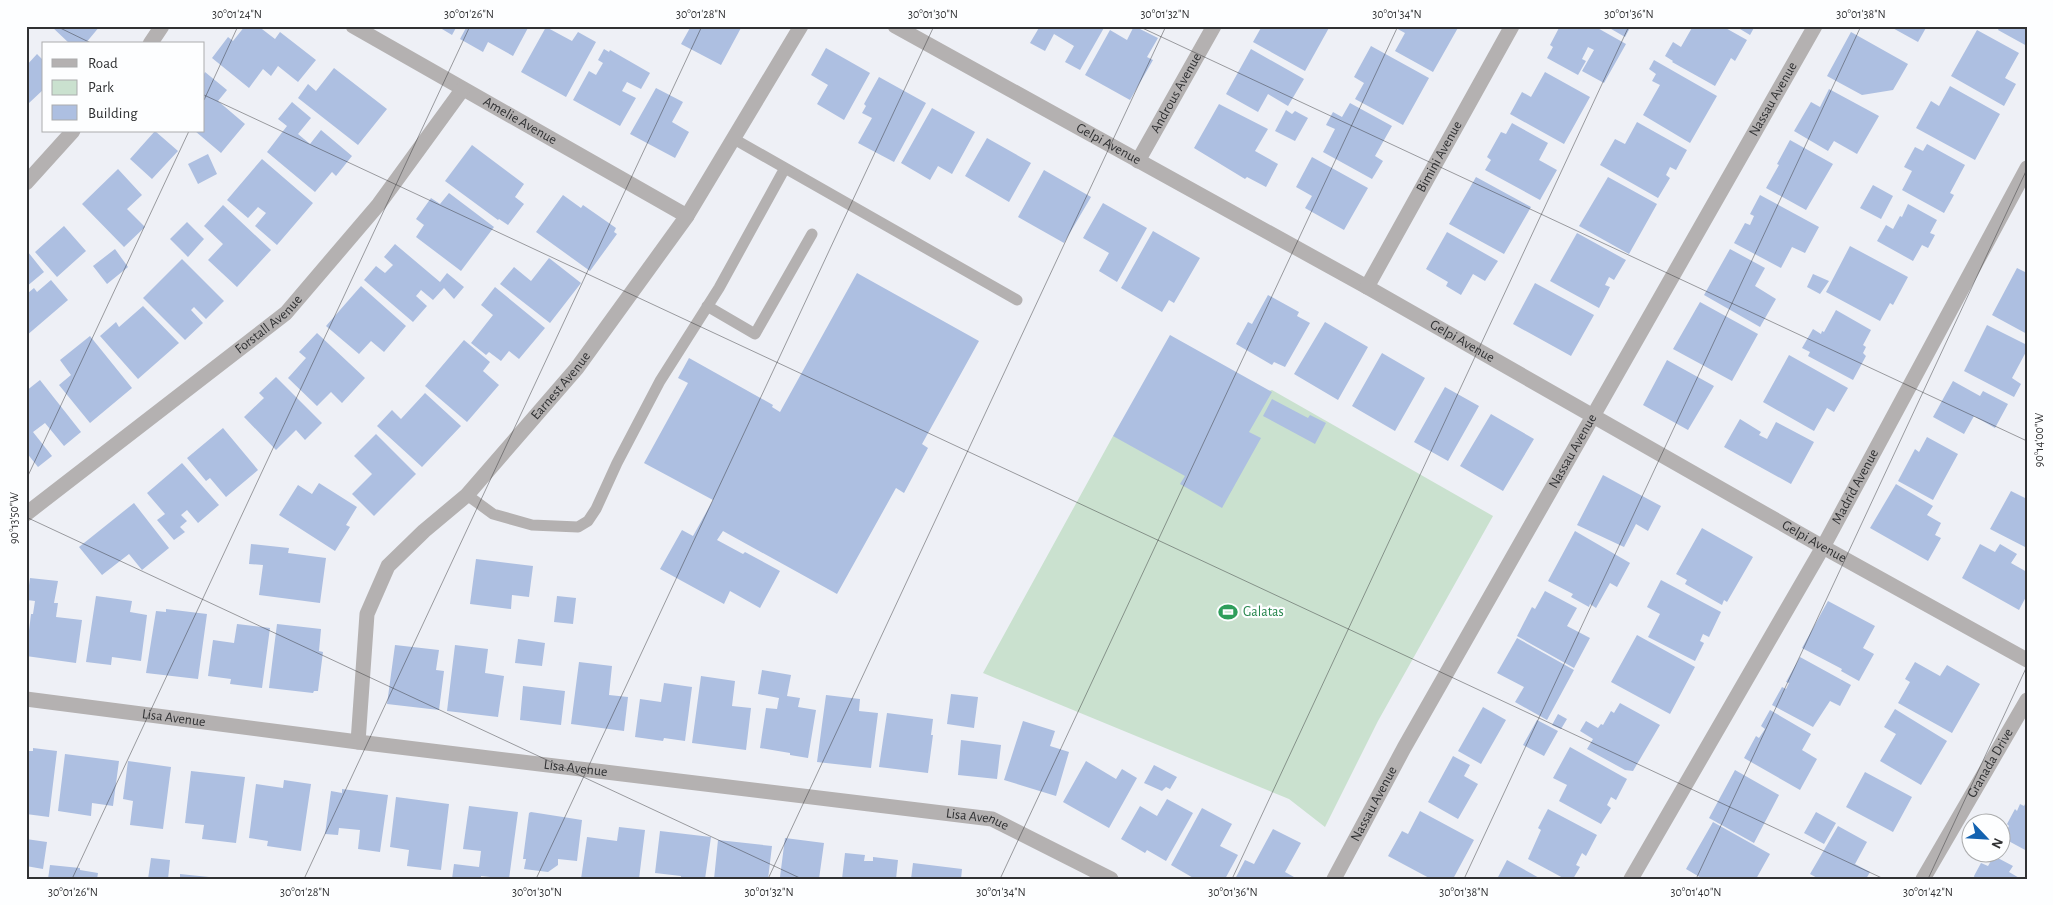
<svg xmlns="http://www.w3.org/2000/svg" width="2053" height="905" font-family="'Alegreya Sans',sans-serif">
	<style>
		.green { fill: #cae1cf }
		.building { fill: #adbfe1 }
		.lines { fill: none; stroke-linecap: round; stroke-linejoin: round }
		.lane { stroke: #b4b1b1; stroke-width: 11 }
		.street { stroke: #b4b1b1; stroke-width: 15 }
		.ticks { fill: none; stroke: #303133; stroke-width: 1; stroke-opacity: 0.45 }
		.labels { text-anchor: middle; dominant-baseline: central; stroke-width: 4.5; stroke-linejoin: round; paint-order: stroke }
		.street-label { font-size: 14px; fill: #303133; stroke: #fdfeff }
		.leisure-label { font-size: 14px; fill: #27864d; stroke: #fdfeff; text-anchor: start }
		.neatline { fill: none; stroke: #303133; stroke-width: 2 }
		.ticks-label { font-size: 12px; text-anchor: middle; fill: #303133 }
	</style>
	<rect width="100%" height="100%" fill="#eef0f6"/>
	<path class="green" d="M1272 390 1493 516 1378 721 1325 827 1289 799 983 673 1113 436Z"/>
	<path class="building" d="M51 26H100L85 44H70Z
		M245 26H258L275 39 280 32 316 60 298 82 278 66 271 76 263 69 249 88 212 58 228 37 233 41Z
		M437 26H457L452 35Z
		M467 26H529L513 56 488 42 483 52 460 39Z
		M691 26H742L721 65 681 44Z
		M1040 26H1105L1080 70 1065 62 1074 46 1054 34 1045 51 1030 43Z
		M1134 26 1158 38 1147 57 1153 60 1130 100 1085 75 1110 30 1127 40Z
		M1262 26 1278 27 1330 26 1305 71 1253 42Z
		M1392 26H1459L1433 72 1395 51 1405 33Z
		M1560 26H1594L1626 44 1604 83 1582 71 1594 50 1588 47 1582 59 1586 61 1578 75 1547 58 1553 47 1550 45Z
		M1606 26H1631L1625 37Z
		M1693 26H1722L1747 40 1735 61 1731 58 1715 86 1672 62 1673 61 1665 56 1673 42 1681 47Z
		M1735 26H1755L1750 35Z
		M1889 26H1927L1918 42Z
		M2000 26H2027V46L1998 30Z
		M546 27 572 41 578 32 596 42 566 97 521 72Z
		M1977 30 2019 53 2005 78 2016 84 2004 106 1951 76Z
		M1851 32 1908 64 1893 90 1862 95 1827 76Z
		M1371 46 1429 78 1403 125 1355 99 1364 83 1354 77Z
		M826 48 870 73 844 120 817 104 828 85 811 75Z
		M604 49 609 52 610 50 650 73 641 89 627 82 622 91 636 98 620 126 573 100 589 71 596 75 603 63 598 60Z
		M1251 49 1304 79 1288 106 1268 94 1258 112 1226 94Z
		M37 54 44 61V89L29 103 26 101V66Z
		M1654 60 1717 96 1690 143 1643 115 1660 85 1652 81 1656 74 1649 69Z
		M334 68 387 109 358 145 298 98 308 84 316 91Z
		M205 72 227 90 218 101 245 124 221 153 195 131H204V74Z
		M1545 72 1590 97 1564 144 1510 114 1522 92 1531 97Z
		M879 77 926 103 894 162 858 143 872 118 862 113 866 106 864 104Z
		M1950 86 2000 114 1975 160 1916 128 1931 101 1939 106Z
		M656 88 683 102 672 122 689 132 675 158 630 134Z
		M1829 89 1879 116 1857 154 1834 141 1828 151 1794 131 1811 102 1820 107Z
		M292 102 311 118 298 134 310 144 321 130 352 156 336 176 332 172 315 192 267 152 287 126 278 119Z
		M1350 103 1392 126 1375 156 1383 161 1372 179 1323 152 1335 129 1326 125 1327 123 1333 112 1342 117Z
		M1219 104 1268 129 1255 151 1278 164 1266 187 1247 177 1245 179 1194 148Z
		M932 108 975 132 952 174 938 166 930 180 901 163Z
		M1286 110 1292 114 1295 111 1308 118 1295 141 1275 131Z
		M1637 122 1687 150 1676 170 1670 167 1666 175 1670 178 1658 198 1600 165 1615 139 1625 144Z
		M1512 123 1548 143 1539 160 1557 170 1540 200 1485 170 1491 160 1487 157 1501 132 1506 134Z
		M155 131 178 151 152 179 130 159Z
		M987 138 1031 163 1009 202 965 176Z
		M1790 140 1833 164 1806 210 1766 188 1779 165 1777 164Z
		M1927 144 1965 165 1950 193 1954 195 1944 213 1902 190 1912 171 1904 167 1915 147 1923 151Z
		M472 145 524 184 515 197 524 204 508 225 499 219 498 220 445 181Z
		M208 154 217 174 198 184 188 164Z
		M1312 157 1368 188 1344 230 1305 208 1312 196 1296 187Z
		M262 159 313 203 277 245 255 226 266 213 258 207 248 218 227 200Z
		M118 169 142 195 127 209 145 227 124 247 82 204Z
		M1044 170 1091 197 1064 243 1018 217Z
		M1476 177 1531 207 1504 254 1449 224Z
		M1608 177 1657 204 1629 254 1579 226Z
		M1873 185 1893 196 1881 219 1860 208Z
		M449 193 494 227 461 271 416 237 424 225 416 219 431 198 440 204Z
		M563 195 581 208 583 205 616 228 614 232 617 234 590 271 536 232Z
		M1760 195 1819 227 1805 253 1792 247 1781 268 1734 243 1745 223 1750 225 1754 216 1750 214Z
		M1103 203 1147 228 1117 282 1099 271 1109 253 1083 238Z
		M1908 204 1937 220 1930 233 1935 235 1928 248 1922 245 1913 261 1877 241 1886 225 1893 229 1900 216 1902 217Z
		M223 205 271 250 237 287 208 260 223 244 204 226Z
		M187 222 204 239 188 257 170 239Z
		M64 226 86 251 57 277 35 252Z
		M1153 231 1200 258 1174 303 1169 300 1162 312 1121 288Z
		M1447 232 1498 261 1485 281 1473 274 1461 295 1446 286 1448 282 1426 269Z
		M1577 233 1626 260 1614 280 1609 277 1605 285 1610 287 1599 308 1550 281Z
		M395 244 440 282 447 273 464 287 454 299 444 288 433 300 421 290 416 296 427 306 413 322 364 280 376 266 385 273 393 265 384 257Z
		M1850 246 1908 277 1893 305 1890 303 1880 321 1826 292Z
		M115 249 128 267 107 284 93 266Z
		M1730 249 1765 268 1755 286 1776 299 1760 327 1704 295Z
		M28 252 44 272 26 287V254Z
		M549 258 581 283 550 323 500 284 514 267 531 281Z
		M182 259 224 301 206 319 194 307 191 310 203 323 185 340 143 298Z
		M2017 268 2027 273V334L1992 315Z
		M857 273 979 341 922 444 928 448 904 493 896 488 837 594 723 531 717 540 743 554 745 552 780 571 760 608 730 591 724 604 660 569 682 530 693 536 713 500 644 463 688 383 678 378 689 358 773 405 772 407 780 412Z
		M1813 274 1829 281 1820 294 1807 287Z
		M51 280 68 300 26 336V291L28 293 34 288 37 292Z
		M1535 283 1594 315 1571 356 1513 324Z
		M361 286 406 326 384 352 371 341 359 354 326 326Z
		M495 287 545 328 519 359 509 351 501 361 489 352 486 355 471 343 493 315 481 305Z
		M1268 295 1299 312 1297 316 1310 323 1285 367 1274 362 1272 365 1236 344 1248 322 1252 324Z
		M1700 302 1758 334 1732 381 1673 349Z
		M143 306 179 343 138 379 100 336 116 322 119 327Z
		M1836 310 1871 330 1863 345 1866 347 1863 353 1866 356 1853 380 1808 356 1810 352 1802 348 1813 329 1821 334 1822 331 1824 332Z
		M1325 322 1368 347 1338 400 1294 374Z
		M1987 325 2027 345V350L2012 378 2021 384 2014 397 1964 371Z
		M317 333 365 378 342 403 331 392 317 406 288 378 306 358 299 352Z
		M1170 335 1272 392 1249 432 1261 438 1222 508 1180 484 1185 476 1113 436Z
		M90 336 132 388 90 423 59 385 71 375 60 360Z
		M464 340 490 362 483 371 499 385 467 422 425 386Z
		M1382 353 1425 378 1395 431 1352 406Z
		M1789 355 1848 388 1834 412 1827 408 1814 431 1763 402Z
		M1667 360 1714 386 1688 430 1643 405Z
		M276 377 322 423 305 440 296 430 276 450 244 417 264 398 259 393Z
		M40 380 81 432 64 446 45 423 33 432 52 456 38 467 26 452V391Z
		M1953 381 1980 396 1983 391 2008 404 1995 428 1974 416 1964 434 1933 417Z
		M1445 387 1479 406 1448 461 1414 442Z
		M425 393 461 426 422 467 377 426 392 410 401 419Z
		M1272 399 1308 418 1310 415 1326 423 1315 444 1263 416Z
		M1491 414 1534 439 1503 491 1460 466Z
		M1740 419 1761 432 1759 435 1767 439 1776 422 1814 442 1791 484 1724 447Z
		M223 428 258 470 226 497 210 478 206 481 187 458Z
		M376 434 416 474 374 516 352 494 372 474 354 456Z
		M1927 437 1958 454 1933 500 1898 481 1915 449 1919 452Z
		M182 463 219 505 198 523 187 510 181 515 187 521 180 527 185 532 174 540 157 520 165 514 147 493Z
		M1603 475 1661 506 1648 531 1636 524 1624 547 1577 525Z
		M319 483 357 507 346 525 350 527 335 551 279 515 298 485 312 494Z
		M1896 484 1933 506 1927 515 1941 523 1935 535 1941 538 1928 561 1870 528Z
		M2011 491 2027 499V548L1990 529Z
		M134 503 169 548 142 570 129 554 102 575 79 547Z
		M1702 528 1753 557 1727 602 1724 600 1722 605 1685 584 1687 580 1676 574Z
		M1575 531 1630 563 1617 587 1610 583 1596 608 1590 604 1589 607 1571 597 1573 594 1548 581Z
		M251 544 289 548 288 553 326 558 320 603 259 595 263 565 249 564Z
		M1980 544 1995 552 2000 544 2017 554 2011 563 2027 572V595L2019 610 1962 578Z
		M476 559 533 566 529 597 512 595 511 609 470 604Z
		M30 578 58 581 54 603H58L56 617 82 620 76 663 26 656 31 614H33L35 601 27 600Z
		M1661 580 1721 612 1709 637 1703 634 1700 641 1704 643 1695 661 1648 637 1660 614 1647 607Z
		M1545 591 1577 608 1567 626 1590 638 1574 668 1517 636 1532 607 1535 609Z
		M96 596 132 601 130 612 147 615 141 661 112 657 111 665 86 662Z
		M557 596 576 598 573 624 554 622Z
		M1828 601 1875 626 1863 648 1874 654 1859 681 1841 671 1842 669 1802 648Z
		M166 609 207 614 198 679 146 673 156 611 166 612Z
		M237 624 270 628 262 688 230 684 231 679 208 676 213 640 234 643Z
		M277 624 321 629 319 651 323 652 318 691H314L313 693 269 688Z
		M1637 635 1695 667 1670 714 1611 682Z
		M1517 638 1574 670 1547 720 1515 702 1524 687 1497 673Z
		M518 639 545 643 542 666 515 663Z
		M395 645 439 650 436 670 444 671 439 710 387 704Z
		M455 645 488 649 485 673 504 676 498 717 447 711Z
		M1800 657 1851 685 1840 706 1830 701 1813 727 1772 705 1782 687 1786 689 1789 683 1786 682Z
		M579 662 612 666 609 695 628 697 624 731 571 724Z
		M1915 662 1940 676 1947 665 1980 684 1952 733 1898 703 1910 682 1905 679Z
		M762 670 791 675 787 696 800 698 798 707 816 710 808 758 790 755V753L760 748 766 708 777 709 779 698 758 694Z
		M701 676 735 681 732 706 751 708 746 750 692 743Z
		M664 683 692 687 685 741 664 738 663 741 635 737 640 699 661 702Z
		M523 686 565 691 561 725 520 720Z
		M951 694 978 697 974 728 947 724Z
		M826 695 860 699 859 711 878 713 871 768 817 762Z
		M1620 703 1660 725 1633 771 1625 770 1587 749 1593 739 1580 731 1586 721 1598 728 1601 724 1603 725 1611 711 1614 713Z
		M1483 707 1506 720 1481 764 1458 751Z
		M1895 709 1947 741 1921 785 1880 761 1896 734 1884 727Z
		M1770 710 1811 734 1802 750 1817 759 1800 790 1744 758 1756 736 1759 738 1765 729 1761 726Z
		M887 713 933 719 931 735H933L928 773 879 767Z
		M1558 714 1567 719 1561 729 1552 725Z
		M1537 720 1558 731 1544 756 1523 745Z
		M1023 721 1055 731 1050 746 1069 752 1056 796 1004 780Z
		M961 740 1001 745 997 779 958 775Z
		M1570 747 1627 779 1616 800 1611 797 1607 805 1611 808 1601 824 1559 801 1567 785 1553 778Z
		M33 748 57 751 49 817 26 814V751H33Z
		M65 754 119 761 113 806 92 803 91 816 58 811Z
		M1453 756 1470 765 1464 776 1478 784 1458 819 1428 802Z
		M128 761 171 767 163 829 130 825 133 801 123 799Z
		M1086 761 1116 779 1122 769 1137 778 1109 828 1063 802Z
		M1154 765 1177 777 1170 789 1166 787 1162 791 1144 783Z
		M1735 770 1779 795 1754 843 1709 818Z
		M191 771 245 777 236 843 202 839 204 825 185 823Z
		M1865 772 1912 797 1893 832 1846 807Z
		M284 780 311 784 301 851 267 846 268 841 249 838 256 784 283 788Z
		M342 789 388 795 380 852 358 849 360 830 339 828 338 835 325 834 331 791 342 793Z
		M396 797 449 804 441 870 407 866 409 850 390 847Z
		M1167 799 1193 813 1166 861 1147 850 1145 853 1121 839 1140 806 1157 816Z
		M2027 800V851L2003 838 2009 826 2007 824 2015 809 2017 811 2020 804 2024 806Z
		M469 806 518 812 509 879 481 876V879H452L454 864 479 867 481 851 463 849Z
		M1202 808 1232 824 1220 846 1238 855 1225 879H1195L1171 865Z
		M1548 809 1597 835 1586 856 1582 853 1576 865 1580 867 1573 879H1565L1528 859 1541 830 1538 828Z
		M1420 811 1474 840 1453 879H1431L1388 856 1402 831 1408 834Z
		M531 812 582 820 577 861 558 859V865L548 872 524 869 526 859H523L529 813Z
		M1816 812 1836 823 1824 844 1804 833Z
		M1713 822 1770 854 1756 879 1736 877 1735 879H1703L1686 869Z
		M1838 826 1867 842 1855 864 1870 872 1866 879H1819L1810 874Z
		M619 827 645 830 639 879H581L587 837 617 841Z
		M1273 829 1301 843 1285 872 1294 877 1292 879H1235L1245 860 1254 864Z
		M660 831 711 837 705 879H681V876L655 873Z
		M785 838 824 843 819 879 780 877Z
		M26 839 47 842 43 869 26 866Z
		M718 840 772 846 768 879H714Z
		M845 853 865 855 864 861H873V857L898 860 896 879H842Z
		M1994 856 2013 866 2009 872 2021 879H1975L1974 876 1981 863 1988 866Z
		M151 858 170 860 168 879H148Z
		M1507 860 1541 879H1497Z
		M913 863 962 869 961 879H911Z
		M50 865 80 868V870L98 873 97 879H48Z
		M180 874 209 877V879H180Z"/>
	<g class="lines">
		<path class="lane" d="M734 139 1017 300
			M707 306 755 334 812 234
			M467 495 493 514 532 525 578 527 588 521 596 509 617 463 660 381 719 288 785 168"/>
		<g class="street">
			<path id="s1" d="M353 26 687 216"/>
			<path id="s2" d="M895 26 1367 287 1823 547 2027 660"/>
			<path d="M150 44 162 26"/>
			<path id="s3" d="M1138 161 1214 26"/>
			<path d="M26 183 73 131"/>
			<path id="s4" d="M1367 287 1512 26"/>
			<path id="s5" d="M26 514 286 313 379 204 462 90"/>
			<path id="s6" d="M26 699 358 742 992 819 1111 879"/>
			<path id="s7" d="M358 742 367 614 388 566 424 531 467 495 577 368 687 216 801 26"/>
			<path id="s8" d="M1334 879 1404 748 1815 26"/>
			<path id="s9" d="M1631 879 1823 547 2027 168"/>
			<path id="s10" d="M1923 879 2027 700"/>
		</g>
	</g>
	<path class="ticks" d="M56 26 93 44M1138 26 2027 441M204 95 1884 879M204 100 238 26M26 480 189 131M26 517 802 879M72 879 470 26M304 879 702 26M536 879 934 26M768 879 1166 26M1000 879 1398 26M1232 879 1629 26M1464 879 1861 26M1696 879 2027 169M1928 879 2027 666"/>
	<defs>
		<g id="stadium-bare" transform="scale(1.5)"><path d="M0-5a6.5 5 0 1 0 0 10a6.5 5 0 1 0 0-10ZM-3.5-1.8h7v3.6h-7Z" fill="#2e9e5b" stroke="#fdfeff" stroke-width="2.5" paint-order="stroke"/></g>
	</defs>
	<g fill-rule="evenodd">
		<use href="#stadium-bare" x="1228" y="612"/>
	</g>
	<g class="labels">
		<g class="street-label">
			<text stroke="none"><textPath href="#s3" startOffset="78">Androus Avenue</textPath></text>
			<text stroke="none"><textPath href="#s8" startOffset="895">Nassau Avenue</textPath></text>
			<text stroke="none"><textPath href="#s1" startOffset="192">Amelie Avenue</textPath></text>
			<text stroke="none"><textPath href="#s2" startOffset="244">Gelpi Avenue</textPath></text>
			<text stroke="none"><textPath href="#s4" startOffset="149">Bimini Avenue</textPath></text>
			<text stroke="none"><textPath href="#s5" startOffset="308">Forstall Avenue</textPath></text>
			<text stroke="none"><textPath href="#s2" startOffset="649">Gelpi Avenue</textPath></text>
			<text stroke="none"><textPath href="#s7" startOffset="431">Earnest Avenue</textPath></text>
			<text stroke="none"><textPath href="#s8" startOffset="490">Nassau Avenue</textPath></text>
			<text stroke="none"><textPath href="#s9" startOffset="452">Madrid Avenue</textPath></text>
			<text stroke="none"><textPath href="#s2" startOffset="1054">Gelpi Avenue</textPath></text>
			<text stroke="none"><textPath href="#s6" startOffset="149">Lisa Avenue</textPath></text>
			<text stroke="none"><textPath href="#s10" startOffset="134">Granada Drive</textPath></text>
			<text stroke="none"><textPath href="#s6" startOffset="554">Lisa Avenue</textPath></text>
			<text stroke="none"><textPath href="#s8" startOffset="85">Nassau Avenue</textPath></text>
			<text stroke="none"><textPath href="#s6" startOffset="959">Lisa Avenue</textPath></text>
		</g>
		<g class="leisure-label">
			<text x="1243" y="612">Galatas</text>
		</g>
	</g>
	<rect width="2053" height="905" fill="none" stroke="#fdfeff" stroke-width="55"/>
	<rect x="42" y="42" width="162" height="90" fill="#fdfeff" stroke="#abacad"/>
	<rect x="52" y="59" width="25" height="8" fill="#b4b1b1" stroke="#abacad"/>
	<text x="88" y="68" font-size="15" fill="#303133">Road</text>
	<rect x="52" y="80" width="25" height="15" fill="#cae1cf" stroke="#abacad"/>
	<text x="88" y="92" font-size="15" fill="#303133">Park</text>
	<rect x="52" y="105" width="25" height="15" fill="#adbfe1" stroke="#abacad"/>
	<text x="88" y="118" font-size="15" fill="#303133">Building</text>
	<g transform="translate(1986 838) rotate(115)"><circle r="24" fill="#fdfeff" stroke="#abacad"/>
	<path d="M0-4L9 19L0 12L-9 19Z" fill="#1362b0"/>
	<text y="-8" font-size="14" font-weight="bold" text-anchor="middle" fill="#303133">N</text>
	</g>
	<rect x="28" y="28" width="1998" height="850" class="neatline"/>
	<g class="ticks-label">
		<text x="237" y="18">30°01'24"N</text>
		<text x="469" y="18">30°01'26"N</text>
		<text x="701" y="18">30°01'28"N</text>
		<text x="933" y="18">30°01'30"N</text>
		<text x="1165" y="18">30°01'32"N</text>
		<text x="1397" y="18">30°01'34"N</text>
		<text x="1629" y="18">30°01'36"N</text>
		<text x="1861" y="18">30°01'38"N</text>
		<text transform="translate(2039 440) rotate(-90)" y="4">90°14'00"W</text>
		<text transform="translate(14 518) rotate(-90)" y="4">90°13'50"W</text>
		<text x="73" y="896">30°01'26"N</text>
		<text x="305" y="896">30°01'28"N</text>
		<text x="537" y="896">30°01'30"N</text>
		<text x="769" y="896">30°01'32"N</text>
		<text x="1001" y="896">30°01'34"N</text>
		<text x="1233" y="896">30°01'36"N</text>
		<text x="1464" y="896">30°01'38"N</text>
		<text x="1696" y="896">30°01'40"N</text>
		<text x="1928" y="896">30°01'42"N</text>
	</g>
</svg>
